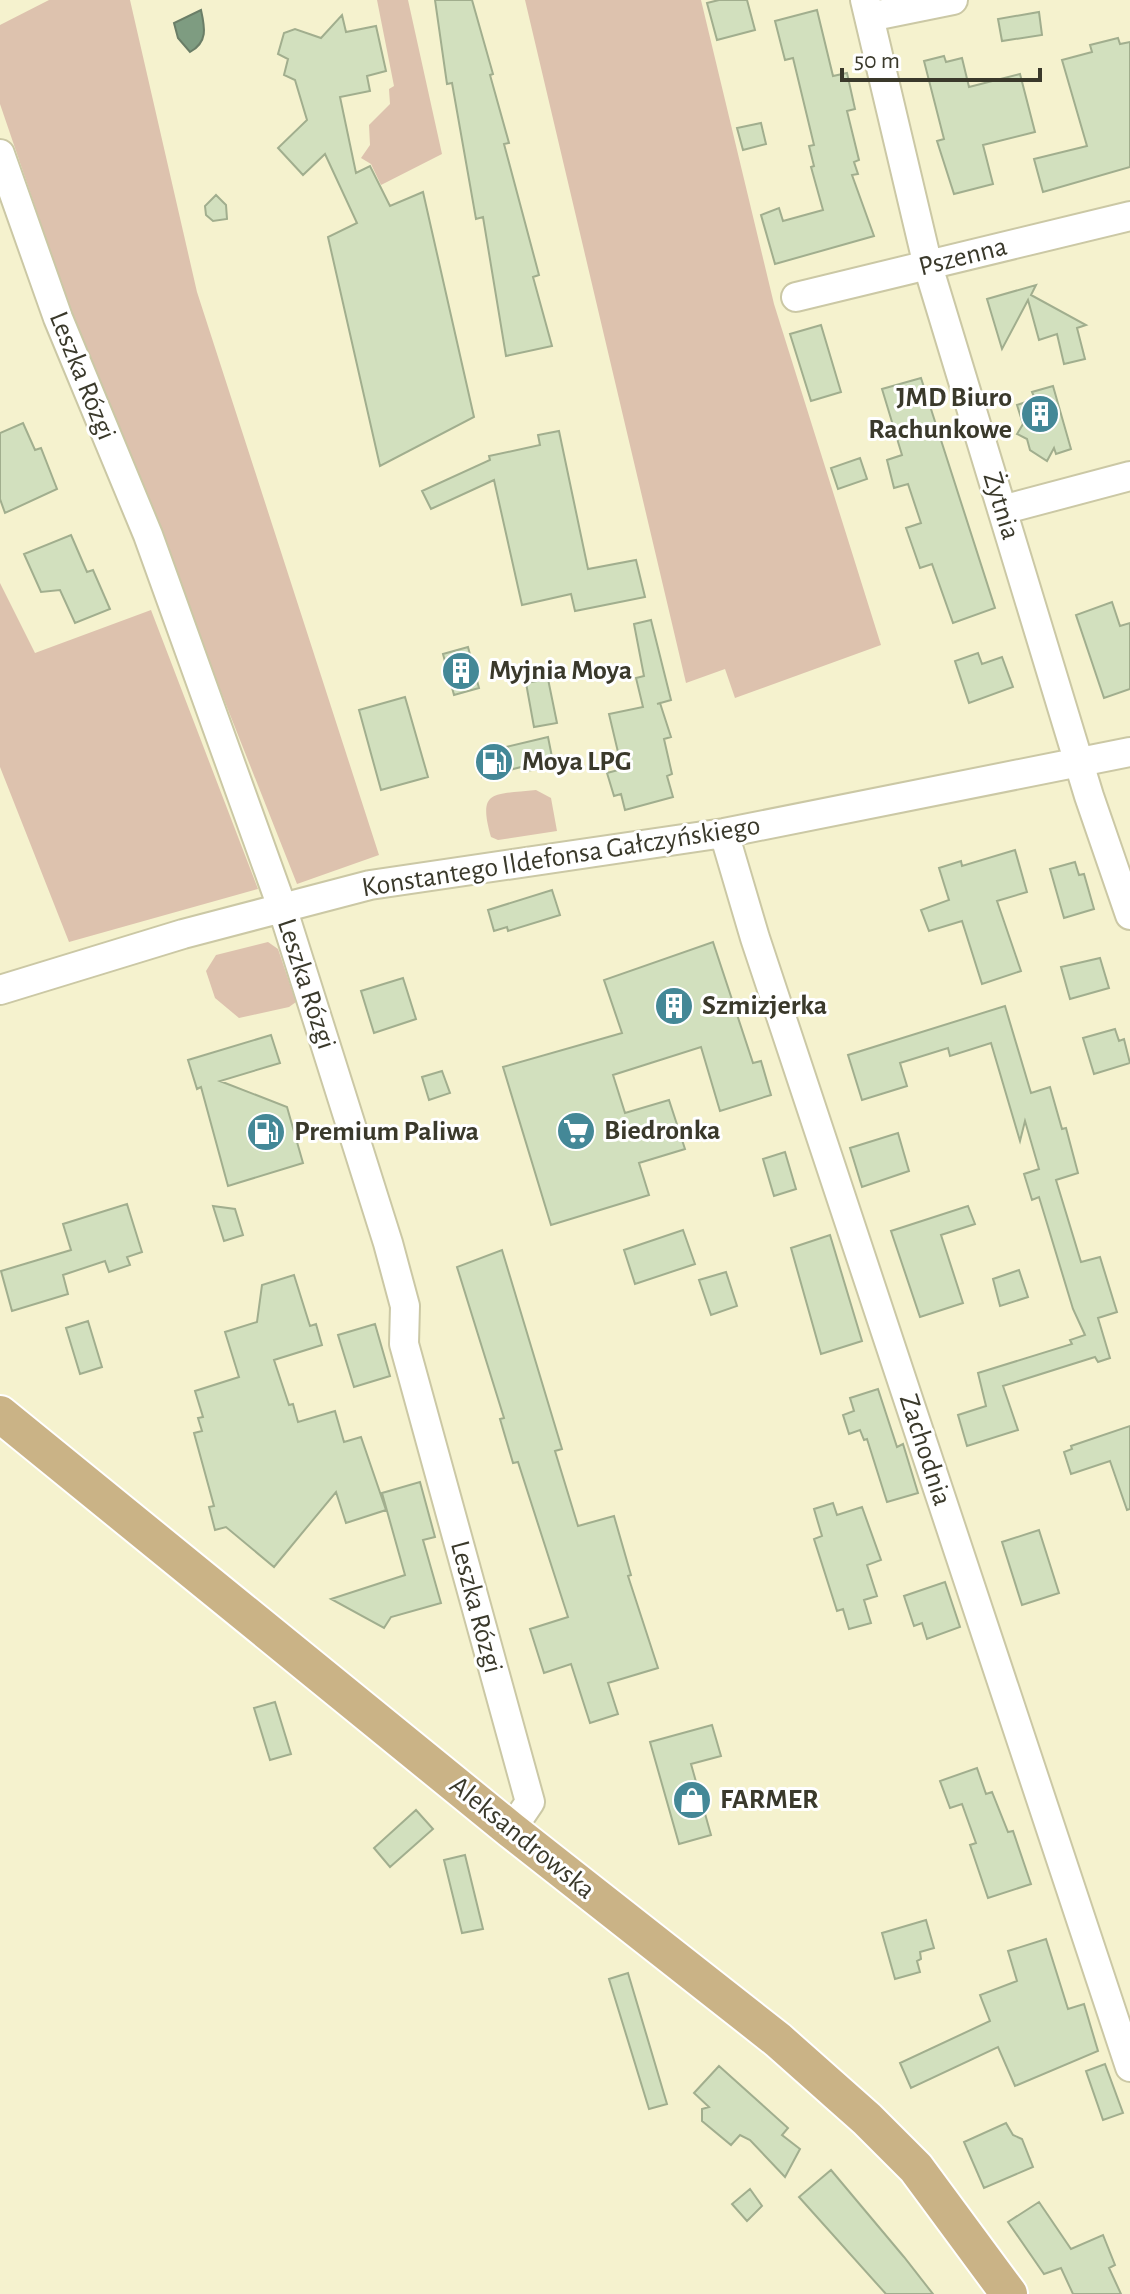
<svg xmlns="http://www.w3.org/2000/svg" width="1130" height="2294" font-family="'Alegreya Sans',sans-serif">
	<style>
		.green { fill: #ddc2ae }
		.water { fill: #7e9c81; stroke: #6a7e67; stroke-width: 2 }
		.building { fill: #d2e0be; stroke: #a1ae8e; stroke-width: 2 }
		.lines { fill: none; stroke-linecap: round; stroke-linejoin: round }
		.minor-casing { stroke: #cbc8a5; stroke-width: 32 }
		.major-casing { stroke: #fff; stroke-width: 40 }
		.minor { stroke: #fff; stroke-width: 28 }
		.major { stroke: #cab386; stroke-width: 36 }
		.labels { text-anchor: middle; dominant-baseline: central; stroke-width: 6; stroke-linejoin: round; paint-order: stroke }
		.street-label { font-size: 28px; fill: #3a392b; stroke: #fff }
		.poi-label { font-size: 28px; font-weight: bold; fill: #3a392b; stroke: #fff; text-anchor: start }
	</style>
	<rect width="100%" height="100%" fill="#f5f2ce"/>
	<path class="green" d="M49 0H130L197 292 379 855 297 884 73 318 0 104V25Z
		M377 0H408L442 154 381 185 371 164 361 158 370 145 369 125 390 104 389 89 394 86Z
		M525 0H701L774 304 881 645 735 698 725 669 686 683Z
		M0 583 35 653 151 610 258 889 69 942 0 767Z
		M536 790 551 798 557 831 498 840 491 837C477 788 494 795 536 790Z
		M268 942 278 949 296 1002 289 1007 239 1018 215 998 206 971 216 955Z"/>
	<path class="water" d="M201 10C205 28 208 42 190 52L178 38 174 23Z"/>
	<path class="building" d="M435 0H472L493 74 490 75 509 143 504 144 539 275 533 277 552 346 506 356 483 217 476 219 452 83 447 84Z
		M719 0H747L755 30 717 40 707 3Z
		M817 10 833 76 847 73 855 109 847 111 859 160 854 162 858 174 852 175 874 236 775 264 761 215 779 208 783 221 823 210 811 167 814 166 809 146 814 145 793 58 785 60 775 21Z
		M1039 12 1042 35 1002 41 998 19Z
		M342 15 346 32 376 26 386 71 367 76 370 91 340 97 356 173 370 166 390 206 423 192 474 417 380 466 328 237 357 223 325 154 303 175 278 148 307 120 295 80 284 75 288 59 278 54 284 33 295 29 321 38Z
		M1118 38 1120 44 1130 42V167L1043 192 1034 159 1087 146 1062 60 1092 52 1090 45Z
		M944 56 946 62 962 58 969 87 1020 74 1035 132 983 145 993 184 954 194 937 141 944 139 924 61Z
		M761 123 766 144 743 150 737 128Z
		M216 195 226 205 227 219 213 221 206 215 205 206Z
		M1036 285 1031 295 1086 325 1077 328 1085 359 1064 364 1057 334 1039 340 1028 300 1002 349 987 299Z
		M821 325 841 392 811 401 790 334Z
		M921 378 995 608 953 623 932 564 920 568 906 528 921 523 908 484 894 488 887 460 902 455 882 389Z
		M1053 386 1071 449 1056 454 1054 448 1047 461 1030 450 1027 439 1017 434 1023 424 1017 405 1035 399 1032 392Z
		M23 423 35 450 41 448 57 489 5 513 0 499V433Z
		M559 431 588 569 636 560 645 597 575 611 571 594 522 605 494 480 431 509 422 491 490 460 489 456 540 445 538 435Z
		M860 458 867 479 838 489 831 468Z
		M71 535 87 572 93 570 110 609 75 623 60 590 41 592 24 554Z
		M1112 602 1120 626 1130 623V689L1104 698 1076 615Z
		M651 620 671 700 657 704 660 703 671 737 664 739 672 774 667 776 673 797 625 810 621 794 614 796 607 773 622 769 609 714 643 707 636 678 644 676 634 624Z
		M468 647 479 688 454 695 443 654Z
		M978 653 982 664 1002 657 1013 687 969 703 955 661Z
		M548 679 557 723 534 727 526 683Z
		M405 697 428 777 381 790 359 710Z
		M548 737 554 767 526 771 525 766 482 777 477 754Z
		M1015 850 1027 892 997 901 1021 971 982 984 962 921 929 931 921 910 949 900 939 868 961 861 962 866Z
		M1075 862 1079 875 1084 874 1094 909 1064 918 1050 869Z
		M552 890 560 915 508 931 507 927 494 931 488 910Z
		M713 942 753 1063 761 1061 771 1095 720 1111 701 1047 613 1075 625 1113 669 1100 685 1149 639 1163 649 1195 551 1225 503 1067 622 1033 604 980Z
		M1100 958 1109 988 1070 999 1061 967Z
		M403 978 416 1019 374 1033 361 991Z
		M1005 1006 1031 1093 1050 1087 1062 1129 1066 1128 1078 1173 1056 1180 1081 1262 1100 1257 1117 1312 1098 1318 1110 1358 1098 1362 1095 1357 1003 1386 1018 1430 967 1446 958 1415 986 1406 978 1373 1072 1344 1070 1340 1085 1335 1073 1309 1039 1197 1032 1200 1024 1174 1039 1169 1025 1121 1020 1141 991 1043 950 1056 948 1048 900 1063 907 1086 862 1100 848 1055Z
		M1115 1029 1119 1041 1124 1039 1130 1063 1094 1074 1083 1038Z
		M271 1035 280 1063 220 1081 287 1107 303 1163 228 1186 201 1087 197 1089 188 1060Z
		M442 1071 450 1093 429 1100 422 1077Z
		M898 1133 909 1171 862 1187 850 1148Z
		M785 1152 796 1189 774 1196 763 1159Z
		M127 1204 142 1252 127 1257 130 1265 109 1272 105 1261 63 1275 68 1294 12 1311 1 1271 71 1250 63 1224Z
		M213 1206 235 1209 243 1235 224 1241Z
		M968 1206 975 1224 941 1235 963 1303 920 1317 891 1231Z
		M683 1230 695 1264 635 1284 624 1250Z
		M830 1235 862 1341 821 1354 791 1248Z
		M502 1250 562 1449 555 1451 578 1526 614 1516 631 1575 628 1576 658 1668 608 1683 618 1714 590 1723 571 1664 544 1673 530 1629 568 1617 518 1462 513 1463 500 1419 504 1418 457 1267Z
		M1019 1270 1028 1297 1000 1306 993 1279Z
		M726 1272 737 1306 711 1315 699 1280Z
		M294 1275 310 1326 316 1324 322 1345 274 1360 289 1405 293 1404 298 1422 335 1411 344 1442 361 1437 386 1510 346 1523 336 1492 274 1567 226 1527 215 1530 209 1507 214 1506 194 1433 202 1431 198 1418 203 1417 195 1391 239 1377 225 1332 257 1322 262 1285Z
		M88 1321 102 1367 80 1374 66 1328Z
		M375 1324 390 1376 354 1387 338 1335Z
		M878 1389 897 1447 903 1444 918 1493 887 1502 867 1439 864 1440 860 1430 849 1434 843 1415 854 1411 850 1398Z
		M1130 1426V1509L1127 1510 1110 1461 1071 1474 1064 1452 1072 1449 1071 1446Z
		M420 1482 435 1537 423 1540 441 1603 391 1617 384 1628 331 1599 405 1575 382 1493Z
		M833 1503 837 1515 862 1507 881 1560 867 1565 877 1596 864 1600 871 1623 849 1629 843 1609 837 1611 814 1539 822 1536 814 1509Z
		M1039 1530 1059 1593 1022 1605 1002 1542Z
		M945 1582 960 1627 927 1639 922 1623 914 1626 904 1596Z
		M275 1702 291 1754 270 1760 254 1708Z
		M712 1725 721 1756 691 1764 711 1835 679 1844 650 1742Z
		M977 1768 986 1794 992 1792 1008 1832 1013 1831 1031 1884 988 1898 970 1845 976 1843 962 1804 950 1808 940 1781Z
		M416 1810 433 1829 390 1867 374 1848Z
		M465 1855 483 1929 462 1933 444 1860Z
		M926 1920 934 1948 920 1952 921 1959 917 1961 920 1972 895 1979 882 1933Z
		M1046 1939 1068 2009 1084 2004 1098 2051 1015 2086 998 2047 911 2088 900 2063 990 2021 980 1995 1017 1981 1008 1951Z
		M628 1973 667 2104 649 2109 609 1979Z
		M1105 2064 1123 2113 1103 2120 1086 2071Z
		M719 2066 788 2128 782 2135 800 2149 785 2177 750 2140 740 2135 731 2145 702 2121V2109L709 2107 694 2093Z
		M1006 2123 1013 2135 1022 2139 1033 2167 984 2188 964 2142Z
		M831 2170 904 2257 933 2294H886L799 2197Z
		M750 2189 762 2206 747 2221 732 2204Z
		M1039 2202 1071 2249 1103 2235 1115 2265 1109 2268 1121 2294H1073L1061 2268 1044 2274 1008 2222Z"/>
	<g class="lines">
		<g class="minor-casing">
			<path id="minor" d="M865 0 928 266 1089 796 1130 915
				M869 17 953 0
				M0 154 58 318 148 535 282 907 388 1243 405 1306 404 1344 530 1802 511 1830
				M796 297 1130 216
				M1002 510 1130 476
				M724 833 755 938 1130 2067
				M0 990 183 934 370 885 724 833 1130 752"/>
		</g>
		<g class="major-casing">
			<path id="major" d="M0 1414 511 1830 778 2040 867 2119 916 2168 1009 2294"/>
		</g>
		<use href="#minor" class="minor"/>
		<use href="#major" class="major"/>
	</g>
	<defs>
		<g id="building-disc" transform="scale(2)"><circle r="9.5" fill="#448897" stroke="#fff"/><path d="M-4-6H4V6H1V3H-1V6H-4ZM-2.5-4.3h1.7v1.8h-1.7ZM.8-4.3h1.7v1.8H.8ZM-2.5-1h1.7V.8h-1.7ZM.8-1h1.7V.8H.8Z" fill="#fff"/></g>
		<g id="fuel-disc" transform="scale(2)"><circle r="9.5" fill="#448897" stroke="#fff"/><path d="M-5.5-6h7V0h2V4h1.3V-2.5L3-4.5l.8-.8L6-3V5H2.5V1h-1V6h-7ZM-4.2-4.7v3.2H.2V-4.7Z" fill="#fff"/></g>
		<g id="supermarket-disc" transform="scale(2)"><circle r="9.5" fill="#448897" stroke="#fff"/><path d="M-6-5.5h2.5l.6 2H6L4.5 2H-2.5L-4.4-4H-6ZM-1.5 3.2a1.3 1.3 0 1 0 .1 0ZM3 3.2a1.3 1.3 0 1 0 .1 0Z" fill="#fff"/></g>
		<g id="shop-disc" transform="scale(2)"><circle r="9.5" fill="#448897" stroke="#fff"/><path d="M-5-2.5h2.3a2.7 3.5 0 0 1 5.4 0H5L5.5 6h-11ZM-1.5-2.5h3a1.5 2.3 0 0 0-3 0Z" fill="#fff"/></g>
	</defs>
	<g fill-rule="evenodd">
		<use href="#building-disc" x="1040" y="414"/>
		<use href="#building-disc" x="461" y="671"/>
		<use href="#fuel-disc" x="494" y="762"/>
		<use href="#building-disc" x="674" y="1006"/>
		<use href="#supermarket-disc" x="576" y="1131"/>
		<use href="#fuel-disc" x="266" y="1132"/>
		<use href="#shop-disc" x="692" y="1800"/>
	</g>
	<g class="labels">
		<g class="street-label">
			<text transform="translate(963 257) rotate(-14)">Pszenna</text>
			<text transform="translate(82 376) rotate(68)">Leszka Rózgi</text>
			<text transform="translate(1001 506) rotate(73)">Żytnia</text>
			<text transform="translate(561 857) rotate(-9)">Konstantego Ildefonsa Gałczyńskiego</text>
			<text transform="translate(306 984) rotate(72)">Leszka Rózgi</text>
			<text transform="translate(925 1450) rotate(72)">Zachodnia</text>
			<text transform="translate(476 1607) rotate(75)">Leszka Rózgi</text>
			<text transform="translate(522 1838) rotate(39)">Aleksandrowska</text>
		</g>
		<g class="poi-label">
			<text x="1012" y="398" text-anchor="end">JMD Biuro<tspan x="1012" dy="32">Rachunkowe</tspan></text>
			<text x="489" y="671">Myjnia Moya</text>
			<text x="522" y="762">Moya LPG</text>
			<text x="702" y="1006">Szmizjerka</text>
			<text x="604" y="1131">Biedronka</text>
			<text x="294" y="1132">Premium Paliwa</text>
			<text x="720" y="1800">FARMER</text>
		</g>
	</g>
	<path d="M842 68v12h198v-12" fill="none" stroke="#3a392b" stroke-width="4"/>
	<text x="854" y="68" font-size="24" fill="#3a392b" stroke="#ffffff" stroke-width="6" paint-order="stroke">50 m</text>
</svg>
